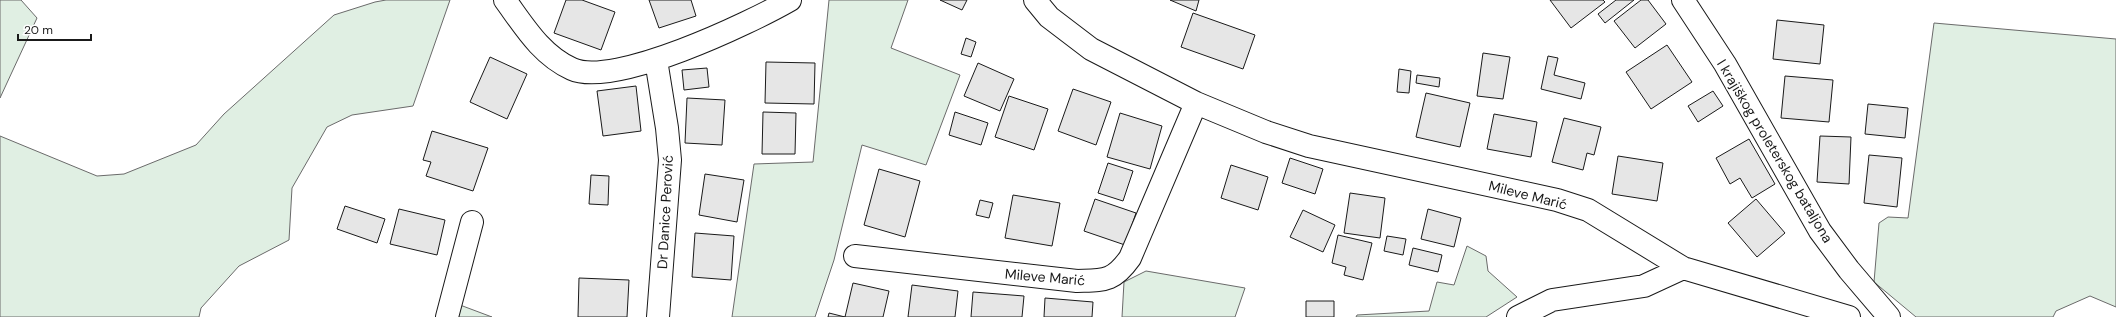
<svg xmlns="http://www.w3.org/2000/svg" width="2116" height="317" font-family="'DM Sans',sans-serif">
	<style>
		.green { fill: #e0efe3; stroke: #6a6a6a }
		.building { fill: #e6e6e6; stroke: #1a1a1a }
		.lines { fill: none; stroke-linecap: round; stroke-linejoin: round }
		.street-casing { stroke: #1a1a1a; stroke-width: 24 }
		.street { stroke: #fff; stroke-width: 22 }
		.labels { text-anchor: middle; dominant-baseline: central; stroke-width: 3; stroke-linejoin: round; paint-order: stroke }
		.street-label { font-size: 14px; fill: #1a1a1a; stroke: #fff }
	</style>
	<rect width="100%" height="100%" fill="#fff"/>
	<path class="green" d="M0 0H21L37 18 0 98Z
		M386 0H450L413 106 352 115 327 127 292 188 289 240 239 266 201 308 199 317H0V136L97 176 124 174 196 145 224 114 334 15 375 2Z
		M829 0H908L891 48 960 75 926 165 862 145 834 260 815 317H732L754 164 813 162Z
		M1934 23 2116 39V307L2090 296 2056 311 2053 317H1916L1874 282 1879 223 1888 217 1908 218Z
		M1467 246 1486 256 1488 271 1517 297 1486 317H1356L1357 315 1429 311 1437 282 1454 285Z
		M1146 271 1245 288 1235 317H1122L1124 282Z
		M460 305 492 317H458Z"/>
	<path class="building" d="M566 0H582L615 12 601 50 554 33Z
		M649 0H691L696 16 659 28Z
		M940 0H967L962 10Z
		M1170 0H1199L1196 11Z
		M1550 0H1603L1605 2 1571 28Z
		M1616 0H1634L1605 23 1598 14Z
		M1641 0H1648L1666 24 1635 48 1614 21Z
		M1193 13 1255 35 1243 69 1181 47Z
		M1777 20 1824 25 1820 64 1773 59Z
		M966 38 976 42 971 57 961 54Z
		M1667 45 1692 82 1651 109 1626 72Z
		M1483 53 1510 57 1503 99 1477 96Z
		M1548 56 1558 58 1554 75 1585 83 1581 99 1541 89Z
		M490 57 527 74 507 119 470 102Z
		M766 62 815 63 814 104 765 103Z
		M978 63 1014 79 1000 111 964 96Z
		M707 68 709 87 684 90 682 70Z
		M1399 69 1411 71 1409 93 1397 92Z
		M1417 75 1440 78 1439 87 1416 83Z
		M1785 76 1833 80 1829 122 1781 118Z
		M636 86 641 131 603 136 597 91Z
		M1073 89 1111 102 1096 145 1058 131Z
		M1713 91 1723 106 1698 122 1688 106Z
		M1426 93 1470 103 1460 147 1416 137Z
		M1009 96 1048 109 1034 150 995 137Z
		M687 98 725 100 722 145 685 143Z
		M1868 104 1908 108 1905 138 1865 134Z
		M763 112 796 113 795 154H762Z
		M955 112 988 123 981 145 949 135Z
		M1120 113 1162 126 1150 169 1107 157Z
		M1494 114 1537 122 1531 157 1487 149Z
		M1564 118 1601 127 1594 155 1587 153 1583 170 1552 162Z
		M432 131 488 148 473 191 426 176 431 162 423 160Z
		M1820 136 1851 137 1849 184 1817 182Z
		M1749 139 1775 184 1752 198 1740 178 1730 184 1716 158Z
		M1869 155 1902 158 1897 207 1864 203Z
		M1618 156 1663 163 1657 201 1612 194Z
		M1290 158 1323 169 1315 194 1282 183Z
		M1108 163 1133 171 1123 201 1098 193Z
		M1231 165 1268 177 1258 210 1221 198Z
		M879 169 920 181 905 237 864 225Z
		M705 174 744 180 737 222 699 215Z
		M591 175 609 176 608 205 589 204Z
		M1350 193 1385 198 1380 238 1344 233Z
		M1013 195 1060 203 1052 246 1005 238Z
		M1095 199 1136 213 1125 245 1084 231Z
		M1756 199 1785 233 1757 257 1728 223Z
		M980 200 993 203 989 218 976 215Z
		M345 206 385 219 377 243 337 229Z
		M399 209 445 220 437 255 390 244Z
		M1428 209 1461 218 1454 247 1421 239Z
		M1303 210 1335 225 1323 252 1290 237Z
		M695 233 734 236 731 280 692 277Z
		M1338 235 1372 243 1363 280 1344 275 1346 267 1332 263Z
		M1387 236 1406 239 1403 255 1384 251Z
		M1413 248 1442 255 1438 272 1409 265Z
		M579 278 629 280 627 317H578Z
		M853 283 889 291 883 317H828L829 313 845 317Z
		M912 285 958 291 955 317H908Z
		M973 292 1024 296 1022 317H971Z
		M1045 298 1093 302 1092 317H1044Z
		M1306 301H1334V317H1306Z"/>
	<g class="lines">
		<g class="street-casing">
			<path id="street" d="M505 0C524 26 541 55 572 69 614 88 750 23 790 0
				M1035 0 1049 17 1091 49 1196 103 1266 132 1309 146 1557 200 1588 210 1683 268 1849 317
				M1683 0 1725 64 1820 231 1849 270 1889 317
				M656 60 667 128 670 160 658 317
				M855 256 1077 281C1104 280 1113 282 1130 258L1196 103
				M447 317 472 222
				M1518 317 1552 300 1644 286 1683 268"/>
		</g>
		<use href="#street" class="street"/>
	</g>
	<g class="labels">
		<g class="street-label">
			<text transform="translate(1775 151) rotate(59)">I krajiškog proleterskog bataljona</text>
			<text transform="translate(1528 195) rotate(14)">Mileve Marić</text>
			<text transform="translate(665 212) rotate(-87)">Dr Danice Perović</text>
			<text transform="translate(1045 277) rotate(5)">Mileve Marić</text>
		</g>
	</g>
	<path d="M18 34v6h73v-6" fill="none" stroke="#1a1a1a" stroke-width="2"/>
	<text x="24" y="34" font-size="12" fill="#1a1a1a" stroke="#ffffff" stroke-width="3" paint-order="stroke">20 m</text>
</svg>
